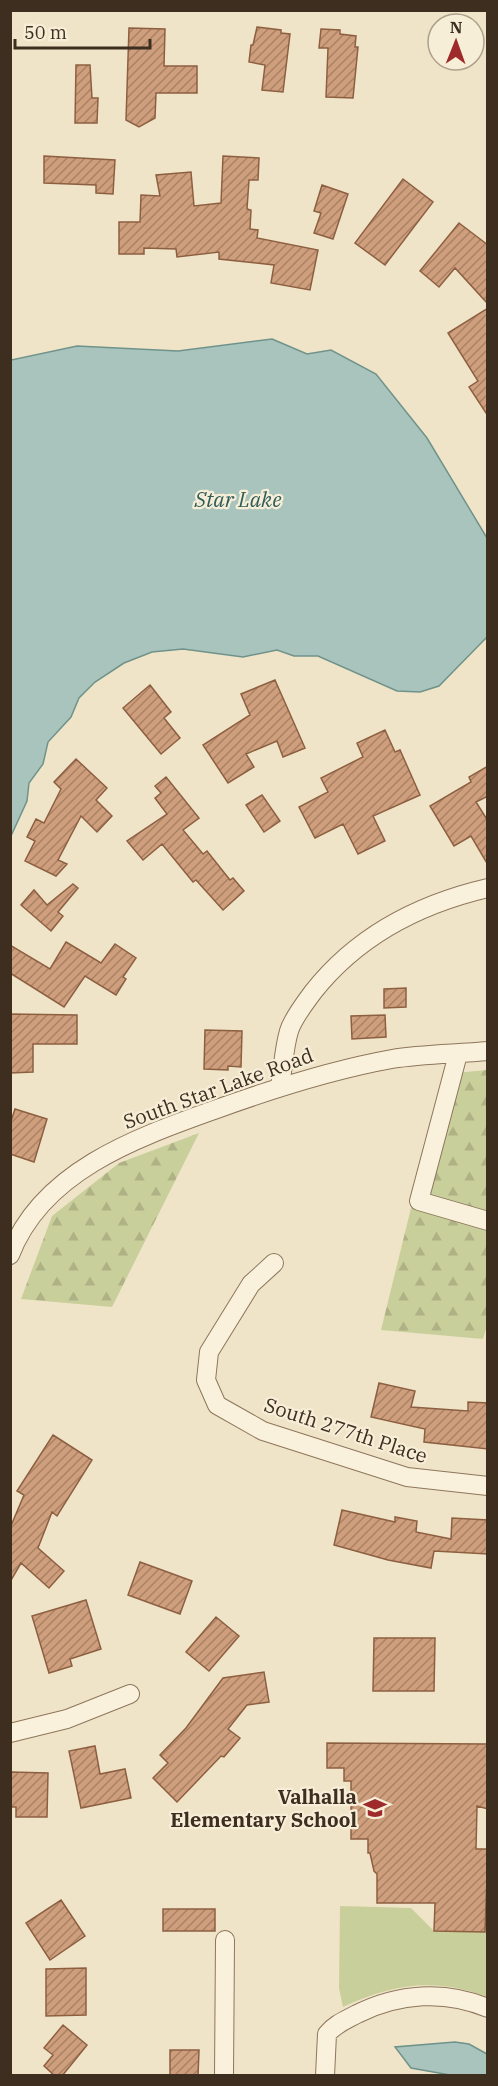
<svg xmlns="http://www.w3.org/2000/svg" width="498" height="2086" font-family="'IBM Plex Serif',serif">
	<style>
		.forest { fill: url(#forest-firs) }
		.green { fill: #c9cf9b }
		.water { fill: #a9c4bc; stroke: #6f938a; stroke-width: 1.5 }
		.building { fill: url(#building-hatch); stroke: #8d5f41; stroke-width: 1.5 }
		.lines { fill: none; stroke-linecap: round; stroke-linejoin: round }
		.minor-casing { stroke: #8d765c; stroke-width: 20 }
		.minor { stroke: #faf1dc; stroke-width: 18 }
		.labels { text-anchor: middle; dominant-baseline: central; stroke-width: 4.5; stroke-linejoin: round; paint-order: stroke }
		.street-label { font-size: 20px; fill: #3d2e20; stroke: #f7eed8 }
		.poi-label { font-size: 20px; font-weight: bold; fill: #3d2e20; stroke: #f7eed8; text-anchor: end }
		.water-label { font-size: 21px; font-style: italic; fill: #2f5d5a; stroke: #f7eed8 }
	</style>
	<defs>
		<pattern id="forest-firs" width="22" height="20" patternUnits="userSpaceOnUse" patternTransform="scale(1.5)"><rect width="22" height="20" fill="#c9cf9b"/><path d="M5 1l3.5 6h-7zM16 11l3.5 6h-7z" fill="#aeb285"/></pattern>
		<pattern id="building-hatch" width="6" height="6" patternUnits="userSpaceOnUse" patternTransform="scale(1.5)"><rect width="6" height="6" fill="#cf9f7d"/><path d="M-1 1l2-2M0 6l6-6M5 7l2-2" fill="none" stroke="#a98266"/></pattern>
	</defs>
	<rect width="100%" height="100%" fill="#f0e4c8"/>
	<path class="forest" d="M487 1070 488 1322 483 1339 381 1330 444 1074Z
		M199 1133 112 1307 21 1299 52 1216 119 1163Z"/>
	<path class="green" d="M340 1906 411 1908 434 1931 484 1932 485 1906H487V1997C435 1977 393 1984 343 2007L339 1988Z"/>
	<path class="water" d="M272 339 307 354 331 350 376 374 427 438 487 538V637L439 686 420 692 397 691 318 656H294L277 650 243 657 183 649 152 652 124 663 95 682 79 698 71 717 48 742 43 764 29 783 27 801 11 836V360L77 346 178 351Z
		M455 2042 469 2044 487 2054V2075H450L411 2068 395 2047Z"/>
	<path class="building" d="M257 27 281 30V33L290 34 283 92 262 90 265 65 249 62 251 45H253Z
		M129 28 165 29 164 66H197V93H156L155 118 139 127 126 120Z
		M321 29 340 30V34L356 36 355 47H358L353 98 326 97 328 48H319Z
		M76 65H90L92 98H98L97 123H75Z
		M44 156 115 160 113 194 96 193V185L44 183Z
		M223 156 259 158 258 180H249L247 209 251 210 250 229 258 230 257 238 318 250 310 290 271 283 274 265 219 259V252L177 257 176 249 144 248V254H119V222H140L141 195 160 196 156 175 191 172 194 206 221 203Z
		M403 179 433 202 385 265 355 243Z
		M322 185 348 194 333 239 314 233 321 213 314 211Z
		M459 223 488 245V304L455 268 439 287 420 271Z
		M488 308V416L469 387 478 381 448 333Z
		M275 680 305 748 283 757 277 741 246 754 254 767 228 783 203 745 250 715 241 694Z
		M150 685 171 712 164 718 180 738 161 754 123 708Z
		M385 730 395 752 400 750 420 795 373 816 385 841 358 854 343 824 315 838 299 807 328 792 321 778 363 757 357 743Z
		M76 759 107 788 96 800 112 816 97 832 81 816 58 860 67 864 56 876 25 861 35 841 27 837 36 819 44 823 61 789 54 782Z
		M488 766V796L476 802 488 821V865L471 836 454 846 430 806 471 782 469 777Z
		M166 777 199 818 183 830 203 854 207 851 230 880 233 878 244 891 223 910 196 880 193 882 162 844 143 860 127 841 167 814 155 798 161 793 155 786Z
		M262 795 280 821 264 832 246 805Z
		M73 884 78 888 58 912 63 916 51 931 21 905 34 890 47 905Z
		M66 942 101 963 115 944 136 958 123 977 126 979 116 995 85 976 64 1007 10 973V945L50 969Z
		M406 988V1007L384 1008V989Z
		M10 1014 77 1015V1044H33V1072L10 1073Z
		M385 1015 386 1037 352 1039 351 1016Z
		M205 1030 242 1031 241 1067 228 1066V1070L204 1069Z
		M15 1109 47 1119 34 1162 10 1154V1124Z
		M379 1383 415 1391 411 1407 468 1411V1402L488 1403V1449L424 1442 425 1429 371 1417Z
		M53 1435 92 1460 57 1516 52 1512 38 1548 64 1571 49 1588 21 1563 10 1582V1528L24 1495 17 1491Z
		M342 1510 395 1522V1517L417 1521 416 1532 451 1539 452 1518 488 1520V1554L434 1551 431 1568 388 1560 334 1545Z
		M140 1562 192 1581 180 1614 128 1595Z
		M86 1600 101 1649 70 1659 72 1666 49 1673 32 1616Z
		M216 1617 239 1636 209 1671 186 1652Z
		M374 1638H435L434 1691H373Z
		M264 1672 269 1702 247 1705 228 1729 240 1738 224 1757 221 1756 177 1802 153 1778 168 1763 160 1755 186 1728 223 1678Z
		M327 1743 488 1744V1809L477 1806 476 1849H488L485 1932 434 1931 435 1903H377V1874L374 1871 370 1853H368V1839H351V1781H344V1768H327Z
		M95 1746 100 1774 125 1769 131 1798 81 1808 69 1751Z
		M10 1772 48 1773 47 1817H16V1807H10Z
		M61 1900 85 1936 50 1960 26 1923Z
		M163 1909H215V1931H163Z
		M86 1968V2015L46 2016V1969Z
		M63 2025 87 2045 62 2076H55L44 2066 53 2055 44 2048Z
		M170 2050H199L198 2076H170Z"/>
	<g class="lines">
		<g class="minor-casing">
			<path id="minor" d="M458 1054 419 1201 488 1221
				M280 1086C283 1068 284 1048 289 1031 293 1018 305 1003 313 992 358 935 419 904 488 888
				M10 1255C42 1171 136 1138 214 1110 272 1089 331 1070 392 1059 423 1054 456 1054 488 1051
				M274 1263 251 1284 209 1352 206 1380 217 1405 263 1431 407 1477 488 1486
				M10 1733 67 1719 130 1694
				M224 2076 225 1940
				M325 2076 327 2034C335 2024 346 2020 357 2014 399 1993 445 1990 488 2008"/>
		</g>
		<use href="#minor" class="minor"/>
	</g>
	<defs>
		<g id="school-bare" transform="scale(1.8)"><path d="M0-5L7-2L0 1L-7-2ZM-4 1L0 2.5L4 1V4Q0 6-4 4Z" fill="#9e2a2b" stroke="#f7eed8" stroke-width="2.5" paint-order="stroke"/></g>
	</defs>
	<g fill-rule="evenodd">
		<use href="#school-bare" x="375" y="1808"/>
	</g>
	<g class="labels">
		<g class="street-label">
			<text transform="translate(218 1088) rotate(-20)">South Star Lake Road</text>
			<text transform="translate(346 1430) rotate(18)">South 277th Place</text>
		</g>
		<g class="poi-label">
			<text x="357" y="1796">Valhalla<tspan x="357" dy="23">Elementary School</tspan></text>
		</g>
		<g class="water-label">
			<text x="238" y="499">Star Lake</text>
		</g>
	</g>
	<rect width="498" height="2086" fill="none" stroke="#3d2e20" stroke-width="24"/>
	<g transform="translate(456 42) rotate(1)"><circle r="28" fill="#f7eed8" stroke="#ada18e" stroke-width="1.5"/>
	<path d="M0-4.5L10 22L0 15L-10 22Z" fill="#9e2a2b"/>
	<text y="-9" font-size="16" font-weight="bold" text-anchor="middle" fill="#3d2e20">N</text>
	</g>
	<path d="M15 39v9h135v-9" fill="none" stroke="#3d2e20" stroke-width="3"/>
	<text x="24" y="39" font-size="18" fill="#3d2e20" stroke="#f7eed8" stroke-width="4.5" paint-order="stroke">50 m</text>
</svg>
